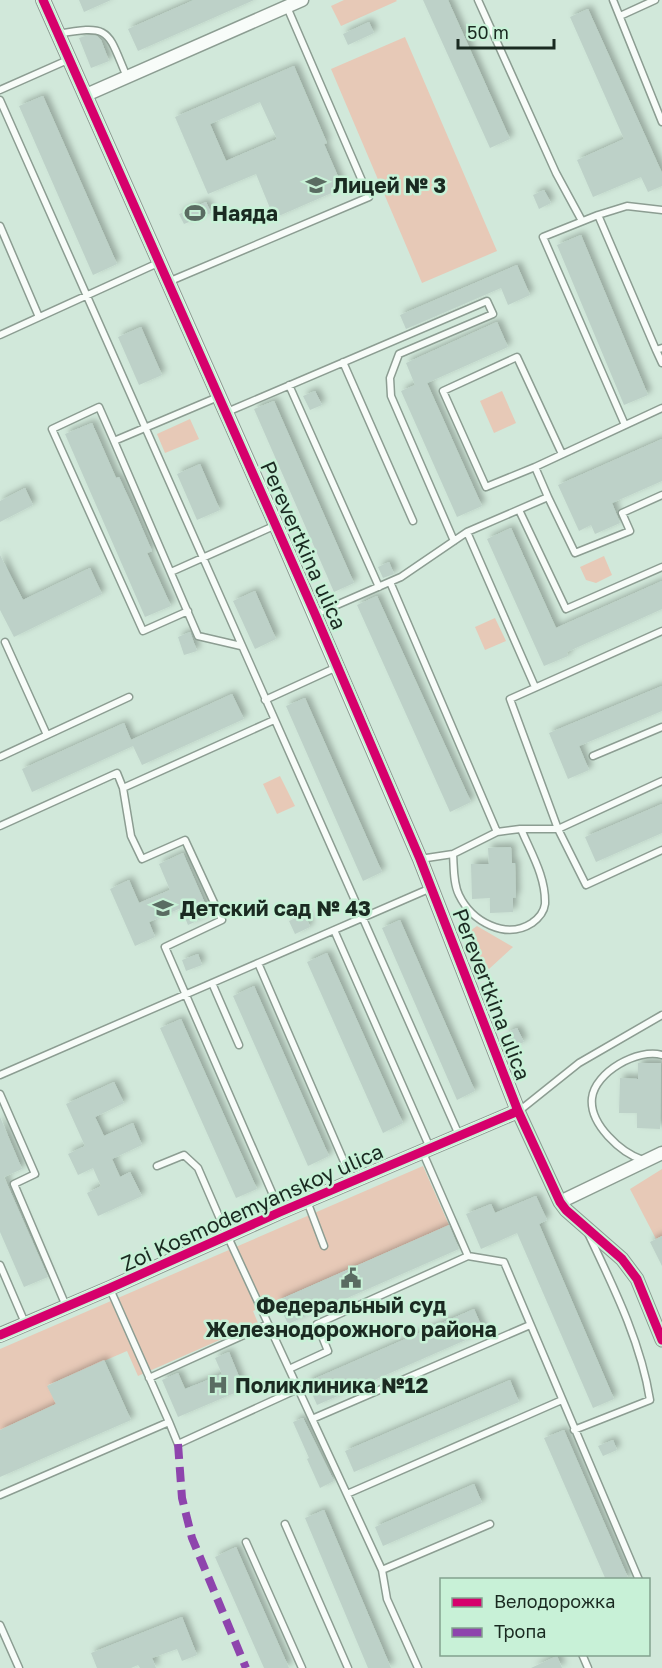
<svg xmlns="http://www.w3.org/2000/svg" width="662" height="1668" font-family="'Golos Text',sans-serif">
	<style>
		.green { fill: #e7c9b7 }
		.building { fill: #bdd1c8; fill-rule: evenodd; filter: url(#shadow) }
		.lines { fill: none; stroke-linecap: round; stroke-linejoin: round }
		.service-casing { stroke: #8c9d92; stroke-width: 9 }
		.minor-casing { stroke: #8c9d92; stroke-width: 15 }
		.tertiary-casing { stroke: #8c9d92; stroke-width: 16 }
		.service { stroke: #f8fcf9; stroke-width: 6 }
		.minor { stroke: #f8fcf9; stroke-width: 12 }
		.tertiary { stroke: #f8fcf9; stroke-width: 14 }
		.quiet { stroke: #8e44ad; stroke-width: 8; stroke-dasharray: 15 8; stroke-linecap: butt }
		.cycleway-casing { stroke: #c8f1d7; stroke-width: 13 }
		.cycleway { stroke: #d6006c; stroke-width: 9 }
		.labels { text-anchor: middle; dominant-baseline: central; stroke-width: 5; stroke-linejoin: round; paint-order: stroke }
		.poi-label { font-size: 21px; font-weight: bold; fill: #1a2a21; stroke: #c8f1d7; text-anchor: start }
		.street-label { font-size: 21px; fill: #1a2a21; stroke: #c8f1d7 }
	</style>
	<defs>
		<filter id="shadow"><feDropShadow dx="4" dy="-4" stdDeviation="3" flood-color="#0004"/></filter>
	</defs>
	<rect width="100%" height="100%" fill="#d1e8da"/>
	<path class="green" d="M344 0H396L397 1 341 26 331 6Z
		M405 37 497 251 422 283 331 69Z
		M502 391 516 423 494 433 480 401Z
		M190 419 199 439 165 453 157 434Z
		M604 556 612 575 596 583 586 580 580 567Z
		M495 618 506 641 485 650 475 627Z
		M280 776 295 806 277 814 263 784Z
		M477 926 513 947 489 969 484 963 467 933Z
		M423 1166 449 1225 253 1311 258 1323 138 1376 127 1351 48 1385 56 1404 0 1430V1349Z
		M662 1169V1236L656 1239 630 1189Z"/>
	<path class="building" d="M79 0H111L84 12Z
		M194 0H254L138 51 128 29Z
		M423 0H448L510 139 490 148Z
		M588 9 662 173V186L648 192 641 177 593 197 577 160 624 139 570 17Z
		M369 22 374 33 348 45 343 34Z
		M89 35 97 36 101 40 109 61 91 68 79 38Z
		M294 66 327 143 324 144 343 188 274 218 256 174 208 194 175 117ZM260 102 277 139 226 161 210 124Z
		M43 96 117 264 93 275 19 106Z
		M544 190 551 203 539 209 533 195Z
		M206 202 211 213 184 224 179 214Z
		M581 235 648 395 624 405 557 245Z
		M517 265 530 295 508 305 501 288 406 329 400 315Z
		M497 322 508 347 427 383 482 506 457 517 401 391 415 385 406 363Z
		M141 327 162 375 139 385 118 337Z
		M315 391 322 405 310 410 303 396Z
		M274 401 354 583 334 592 254 409Z
		M92 423 116 478 119 477 136 514 152 551 147 553 171 606 145 617 65 434Z
		M662 439V481L612 503 620 523 595 534 591 525 579 531 558 485Z
		M200 464 220 510 197 520 177 474Z
		M25 488 33 505 0 522V501Z
		M511 528 556 628 662 581V609L567 652 568 656 544 666 487 539Z
		M0 555 23 600 90 568 102 594 14 637 0 610Z
		M389 562 394 574 383 578 378 567Z
		M255 591 276 639 255 649 233 601Z
		M377 596 471 802 450 812 357 605Z
		M190 632 197 651 184 655 178 637Z
		M662 686V711L579 746 589 770 568 779 549 733Z
		M232 694 244 719 142 765 133 746 32 792 22 769 124 723 131 740Z
		M305 698 382 872 363 881 286 706Z
		M662 804V833L596 862 585 837Z
		M511 847 512 863H515L516 897 513 898V912L490 913V898L472 899 471 864H489L488 848Z
		M183 853 210 915 188 925 181 908 149 922 155 937 135 946 110 889 129 880 139 903 170 890 159 864Z
		M305 914 310 927 295 934 289 921Z
		M400 920 475 1091 457 1100 382 928Z
		M327 953 403 1123 383 1133 307 962Z
		M198 954 202 965 186 971 182 960Z
		M254 986 329 1156 308 1166 233 996Z
		M181 1019 257 1189 236 1198 160 1028Z
		M517 1028 524 1042 512 1047 506 1033Z
		M638 1063H661L660 1129 637 1128V1113H619L620 1078 638 1079Z
		M114 1082 124 1103 95 1117 104 1136 133 1123 142 1145 112 1159 120 1177 130 1172 142 1196 98 1216 87 1193 101 1186 93 1168 78 1175 68 1154 85 1146 66 1104Z
		M0 1117 22 1169 4 1177 48 1277 24 1287 0 1232Z
		M536 1196 547 1220 539 1224 614 1399 593 1408 517 1233 481 1249 466 1214 491 1204 495 1213Z
		M449 1225 459 1249 288 1324 277 1301Z
		M662 1236V1266L650 1242Z
		M474 1309 484 1332 317 1405 307 1382Z
		M229 1352 244 1389 178 1417 162 1380 178 1373 185 1389 203 1382 222 1374 215 1358Z
		M104 1360 131 1420 0 1477V1430L56 1404 47 1386Z
		M510 1380 519 1402 354 1472 345 1451Z
		M303 1418 334 1481 320 1488 307 1459 309 1458 293 1422Z
		M564 1430 629 1580H606L544 1438Z
		M613 1440 617 1450 603 1456 598 1446Z
		M474 1484 482 1503 383 1546 375 1527Z
		M324 1510 391 1668H368L305 1518Z
		M236 1547 289 1668H264L215 1557Z
		M182 1617 197 1655 182 1661 177 1649 152 1658 156 1668H140L138 1665 131 1668H97L91 1653Z
		M557 1656 562 1668H531Z"/>
	<g class="lines">
		<g class="service-casing">
			<path id="service" d="M478 0 556 173 582 221
				M613 0 662 122
				M620 16 655 0
				M58 34C112 24 107 31 127 77
				M0 90 70 59
				M0 100 459 1135
				M598 215 627 206 662 210
				M0 226 39 317
				M168 282 369 197 287 7
				M0 335 158 263
				M656 350 662 363
				M343 362 413 521
				M289 385 379 587
				M218 397 114 441 198 636 241 646
				M227 412 487 301 493 314 399 354 390 378 391 396 454 541
				M625 425 543 237 598 215 656 350 662 348
				M114 441 99 407 52 429 143 631 188 611
				M535 467 486 487 443 391 517 357 562 454
				M548 497 575 553 630 531 622 513 662 495
				M519 510 566 609 662 567
				M467 532 535 687
				M171 572 276 525
				M390 582 497 832
				M316 614 401 577 467 532 548 497 535 467 662 408
				M5 642 47 735
				M265 700 337 667
				M593 756 662 727
				M0 757 129 697
				M662 781 558 829 586 885 662 850
				M123 788 131 836 142 859 185 840 222 920 165 947 280 1211
				M0 826 117 773 123 788 274 720
				M453 854C454 867 453 883 459 895 472 922 506 940 532 923 539 918 544 912 545 904 546 877 531 853 521 829
				M420 859 453 854 497 832 520 829H558L510 699 662 631
				M334 930 430 1148
				M258 963 352 1180
				M212 983 239 1045
				M0 1075 431 888
				M0 1094 35 1174 14 1184 66 1306
				M519 1111 579 1063 662 1015
				M423 1153 468 1256 504 1262 639 1580
				M643 1160C621 1153 589 1124 592 1098 595 1072 638 1048 662 1055
				M157 1166 184 1155 198 1168 227 1235 382 1570 387 1599 418 1668
				M307 1201 324 1246
				M0 1265 25 1323
				M289 1369 328 1351 317 1324 468 1256
				M149 1378 268 1324
				M312 1419 530 1325
				M169 1422 178 1444 298 1389
				M574 1430 650 1400C641 1342 613 1286 588 1233
				M347 1494 562 1400
				M0 1495 169 1422 110 1289
				M285 1524 348 1668
				M246 1542 302 1668
				M382 1570 490 1524
				M0 1625 19 1668
				M582 1654 588 1668"/>
		</g>
		<g class="minor-casing">
			<path id="minor" d="M86 95 302 0
				M518 1111 560 1202 566 1210 622 1259 637 1279 662 1340
				M560 1202 662 1153"/>
		</g>
		<g class="tertiary-casing">
			<path id="tertiary" d="M0 1335 110 1288 280 1212 518 1111 420 859 276 525 43 0"/>
		</g>
		<use href="#service" class="service"/>
		<use href="#minor" class="minor"/>
		<use href="#tertiary" class="tertiary"/>
		<path class="quiet" d="M178 1444 182 1498 192 1538 246 1668"/>
		<g class="cycleway-casing">
			<path id="cycleway" d="M43 0 315 614 420 859 518 1111 560 1202 566 1210 622 1259 637 1279 662 1340
				M0 1335 110 1288 280 1212 518 1111"/>
		</g>
		<use href="#cycleway" class="cycleway"/>
	</g>
	<defs>
		<g id="school-bare" transform="scale(1.62)"><path d="M0-5L7-2L0 1L-7-2ZM-4 1L0 2.5L4 1V4Q0 6-4 4Z" fill="#5a6c62" stroke="#c8f1d7" stroke-width="2.5" paint-order="stroke"/></g>
		<g id="stadium-bare" transform="scale(1.62)"><path d="M0-5a6.5 5 0 1 0 0 10a6.5 5 0 1 0 0-10ZM-3.5-1.8h7v3.6h-7Z" fill="#5a6c62" stroke="#c8f1d7" stroke-width="2.5" paint-order="stroke"/></g>
		<g id="civic-bare" transform="scale(1.62)"><path d="M-.6-6.5H3V-4.5H.6V-3L4-1V1h2V6H-6V1h2V-1L-.6-3ZM-1.2 2.5V6h2.4V2.5Z" fill="#5a6c62" stroke="#c8f1d7" stroke-width="2.5" paint-order="stroke"/></g>
		<g id="hospital-bare" transform="scale(1.62)"><path d="M-5-5h3v3.5h4V-5h3V5h-3V1.5h-4V5h-3Z" fill="#5a6c62" stroke="#c8f1d7" stroke-width="2.5" paint-order="stroke"/></g>
	</defs>
	<g fill-rule="evenodd">
		<use href="#school-bare" x="316" y="185"/>
		<use href="#stadium-bare" x="195" y="213"/>
		<use href="#school-bare" x="163" y="908"/>
		<use href="#civic-bare" x="351" y="1278"/>
		<use href="#hospital-bare" x="218" y="1385"/>
	</g>
	<g class="labels">
		<g class="poi-label">
			<text x="333" y="185">Лицей № 3</text>
			<text x="212" y="213">Наяда</text>
			<text x="180" y="908">Детский сад № 43</text>
			<text x="351" y="1305" text-anchor="middle">Федеральный суд<tspan x="351" dy="24">Железнодорожного района</tspan></text>
			<text x="235" y="1385">Поликлиника №12</text>
		</g>
		<g class="street-label">
			<text transform="translate(304 545) rotate(66)">Perevertkina ulica</text>
			<text transform="translate(492 994) rotate(69)">Perevertkina ulica</text>
			<text transform="translate(252 1207) rotate(-24)">Zoi Kosmodemyanskoy ulica</text>
		</g>
	</g>
	<rect x="440" y="1578" width="210" height="78" fill="#c8f1d7" stroke="#82a18e" stroke-width="1.5"/>
	<rect x="452" y="1598" width="30" height="9" fill="#d6006c" stroke="#82a18e" stroke-width="1.5"/>
	<text x="494" y="1608" font-size="18" fill="#1a2a21">Велодорожка</text>
	<rect x="452" y="1628" width="30" height="9" fill="#8e44ad" stroke="#82a18e" stroke-width="1.5"/>
	<text x="494" y="1638" font-size="18" fill="#1a2a21">Тропа</text>
	<path d="M458 39v9h96v-9" fill="none" stroke="#1a2a21" stroke-width="3"/>
	<text x="467" y="39" font-size="18" fill="#1a2a21" stroke="#c8f1d7" stroke-width="4.5" paint-order="stroke">50 m</text>
</svg>
